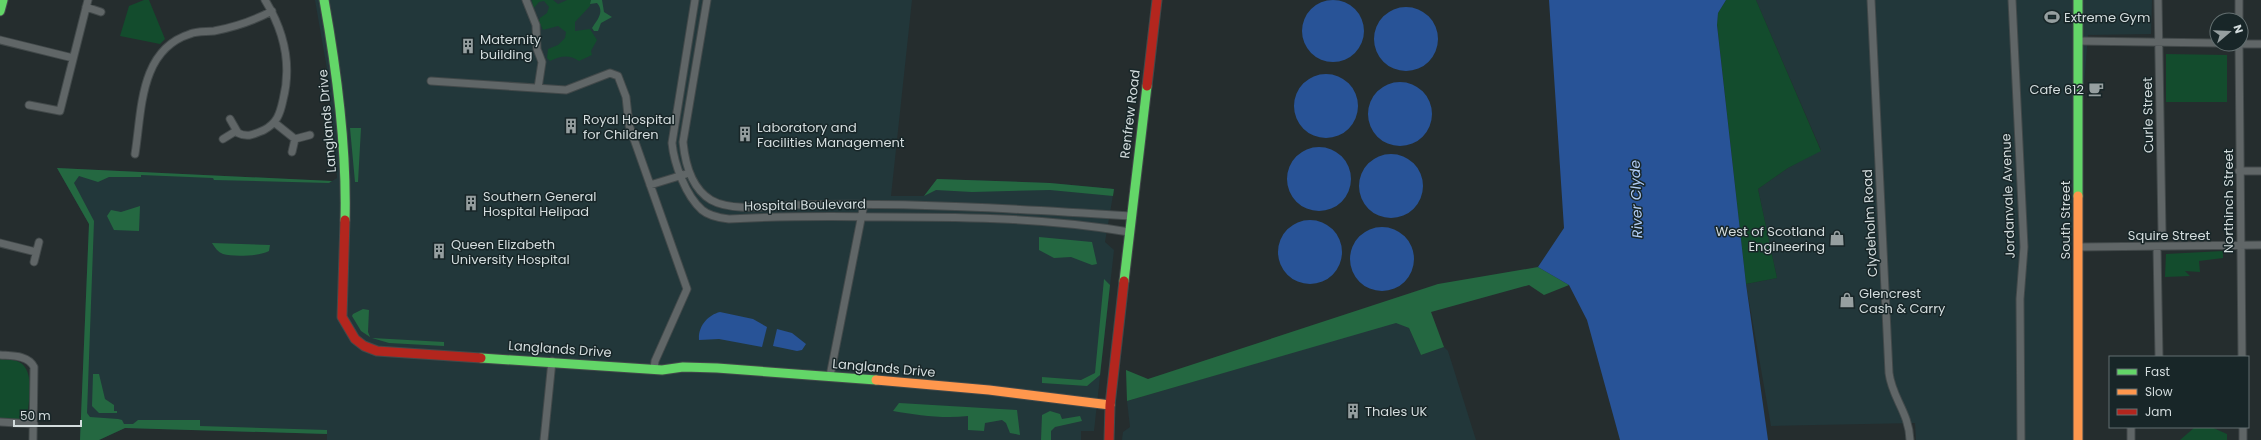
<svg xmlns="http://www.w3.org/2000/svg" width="2261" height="440" font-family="Poppins,sans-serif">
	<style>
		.built { fill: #22373a }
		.green { fill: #134c2d }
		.forest { fill: #246841 }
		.water { fill: #285397 }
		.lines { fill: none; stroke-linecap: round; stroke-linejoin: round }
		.street-casing { stroke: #42494a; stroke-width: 9 }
		.fast-casing { stroke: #42494a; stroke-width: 11 }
		.slow-casing { stroke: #42494a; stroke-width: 11 }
		.jam-casing { stroke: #42494a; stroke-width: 11 }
		.street { stroke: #606667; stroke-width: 7 }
		.fast { stroke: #63d668; stroke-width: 9 }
		.slow { stroke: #ff974d; stroke-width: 9 }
		.jam { stroke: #b3261e; stroke-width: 9 }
		.labels { text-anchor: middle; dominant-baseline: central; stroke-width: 3; stroke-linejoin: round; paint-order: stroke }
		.poi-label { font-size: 13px; fill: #d3dcdd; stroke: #182628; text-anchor: start }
		.street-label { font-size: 13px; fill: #d3dcdd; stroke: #182628 }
		.water-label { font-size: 14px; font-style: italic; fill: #b2cdf5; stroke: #182628 }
	</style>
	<rect width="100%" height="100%" fill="#252d2e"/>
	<path class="built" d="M315 0H912L891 196H924L937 179 1050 183 1114 189 1105 242 1114 250 1094 431H1081V440H327V434L125 428 99 440H80L89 224 57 168 332 181 337 178 327 69Z
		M1756 0H2152L2151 34 2088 35 2071 249 2072 440H1916L1915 423 1771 426 1746 284 1777 278 1758 189 1788 168 1821 150Z
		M1396 322 1409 328 1421 355 1444 347 1448 351 1476 440H1122L1123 432 1130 427 1127 401Z"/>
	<path class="green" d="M144 0H149L165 39 160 44 120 36 129 6Z
		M532 0H553L558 4 567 0H591L590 6 575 22V31L590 29 597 40 591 51 592 55 579 61C569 54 560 56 550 61L547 58 548 49 558 45 565 38 566 32 558 26 543 30 539 21 540 18 547 13 549 7 544 1 539 2 533 9Z
		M1726 0H1756L1821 151 1788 168 1758 189 1777 278 1746 284 1717 24 1718 13Z
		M2166 54 2227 55V102H2166Z
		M2223 251V258L2199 261 2200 272 2185 271 2190 276 2165 277 2166 254Z
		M0 359C6 360 14 359 19 362 36 370 28 404 27 420L0 418Z
		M2195 427H2211L2227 434V440H2180Z"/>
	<path class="forest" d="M591 0H602L604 12 612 17 601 23 598 31H594L592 28C597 20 605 12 597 3L590 4Z
		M350 128H361L358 182H355Z
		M57 168 332 181 329 183 214 180 213 178 141 175V177H109L98 182 79 176 74 183 94 221 87 413 90 417 118 419 122 420 124 424H133L138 420H200V426L327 430V434L125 428 99 440H80L89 224Z
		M937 179 1050 183 1114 189 1113 196 1050 190 972 192 936 190 924 196Z
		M140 206 139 231 114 230 107 216 111 210 121 212Z
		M1039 237 1092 242 1097 264 1092 265 1071 257 1054 258 1039 250Z
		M212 243 270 245 269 251C261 256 233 257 223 254 218 252 215 248 212 243Z
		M1538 267 1569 285 1544 295 1529 285 1431 312 1444 347 1421 355 1409 328 1396 323 1127 401 1126 370 1148 379 1438 284Z
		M1104 279 1110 285 1100 375 1087 386 1042 383V377L1081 380 1095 373Z
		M363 309 369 310 368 332 370 337 361 331 352 316 353 314Z
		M372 338 444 342V346L389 343Z
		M93 374H99L105 399 114 405V411H117V413H99L92 406Z
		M899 403 1017 410 1020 435 1010 433 1006 423 1002 420 985 423 984 431 968 430V416C942 419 918 415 893 411Z
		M1050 411 1060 414 1062 419 1080 416 1082 421 1055 427 1051 431V440H1041L1042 415Z"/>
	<path class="water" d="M1302 31a31 31 0 1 1 62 0a31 31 0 1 1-62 0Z
		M1549 0H1726L1718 13 1717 25 1746 284 1768 440H1620L1587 320 1569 285 1538 267 1564 228Z
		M1374 39a32 32 0 1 1 64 0a32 32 0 1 1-64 0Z
		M1294 106a32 32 0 1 1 64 0a32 32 0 1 1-64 0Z
		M1368 114a32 32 0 1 1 64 0a32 32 0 1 1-64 0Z
		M1287 179a32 32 0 1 1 64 0a32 32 0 1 1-64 0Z
		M1359 186a32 32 0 1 1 64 0a32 32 0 1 1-64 0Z
		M1278 252a32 32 0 1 1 64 0a32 32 0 1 1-64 0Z
		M1350 259a32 32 0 1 1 64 0a32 32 0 1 1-64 0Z
		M720 312 753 319 767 327 762 347 719 339 699 340C698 326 708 315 720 312Z
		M777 329 792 333 806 344 802 350 797 351 773 346Z"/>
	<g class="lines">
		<g class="street-casing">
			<path id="street" d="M526 0 536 25 537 49 542 62 538 88
				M695 0 672 143C674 164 686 196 702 210 709 216 720 218 729 219 781 216 834 216 887 217 967 217 1050 218 1129 232
				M707 0 683 142C685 163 691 188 711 200 732 212 770 206 794 205 907 202 1019 209 1131 216
				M1871 0 1889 373C1892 398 1909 412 1910 440
				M2012 0 2024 247 2020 299 2021 440
				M2158 0 2162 231
				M2239 0V20
				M86 7 101 12
				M0 40 73 58
				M2078 41 2217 43
				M2239 44 2242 357
				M2241 44H2261
				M431 81 566 90 610 73 618 76 626 97 629 125 687 289 655 361 654 369
				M29 105 60 111 88 0
				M230 119 238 133C248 138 254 134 264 130 277 123 280 114 283 100 292 65 284 31 265 0
				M275 123 295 139
				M223 139 236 131
				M292 152 295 139 310 135
				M135 154C142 111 139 50 190 34 197 31 206 32 214 31 235 27 253 21 272 11
				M2239 171H2261
				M650 185 686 174
				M0 243 36 252
				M2078 247 2261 245
				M2157 247 2159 357
				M34 262 39 242
				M0 355C12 356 28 355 34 367L33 440
				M830 376 864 204
				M0 422 34 424
				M2243 427V440
				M544 440 552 361
				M2131 440V427"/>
		</g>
		<g class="fast-casing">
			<path id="fast" d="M324 0C337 72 347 146 345 220
				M2078 0V196
				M0 11 3 0
				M1124 281 1147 86
				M481 358 662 370 683 367 717 368 876 380"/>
		</g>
		<g class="slow-casing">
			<path id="slow" d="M2078 196V440
				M876 380 989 390 1110 405"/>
		</g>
		<g class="jam-casing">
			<path id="jam" d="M1147 86 1157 0
				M345 220 342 317 355 339 364 346 377 351 481 358
				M1109 440 1110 405 1124 281"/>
		</g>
		<use href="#street" class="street"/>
		<use href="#fast" class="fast"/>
		<use href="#slow" class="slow"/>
		<use href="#jam" class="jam"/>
	</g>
	<defs>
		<g id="stadium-bare" transform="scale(1.2)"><path d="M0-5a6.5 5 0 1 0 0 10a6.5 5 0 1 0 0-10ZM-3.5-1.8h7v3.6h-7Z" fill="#969fa0" stroke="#182628" stroke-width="2.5" paint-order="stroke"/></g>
		<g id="building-bare" transform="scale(1.2)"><path d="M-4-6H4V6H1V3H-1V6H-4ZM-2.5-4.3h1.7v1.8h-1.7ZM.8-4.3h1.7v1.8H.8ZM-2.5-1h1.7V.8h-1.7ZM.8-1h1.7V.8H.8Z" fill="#969fa0" stroke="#182628" stroke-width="2.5" paint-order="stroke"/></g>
		<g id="cafe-bare" transform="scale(1.2)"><path d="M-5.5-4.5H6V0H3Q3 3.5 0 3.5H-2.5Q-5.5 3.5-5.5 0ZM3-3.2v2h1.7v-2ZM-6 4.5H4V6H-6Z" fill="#969fa0" stroke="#182628" stroke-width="2.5" paint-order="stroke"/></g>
		<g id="shop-bare" transform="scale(1.2)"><path d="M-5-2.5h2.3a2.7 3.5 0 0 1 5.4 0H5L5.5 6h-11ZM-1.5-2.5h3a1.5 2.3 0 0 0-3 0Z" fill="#969fa0" stroke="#182628" stroke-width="2.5" paint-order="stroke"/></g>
	</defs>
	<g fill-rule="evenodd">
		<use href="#stadium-bare" x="2052" y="17"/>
		<use href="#building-bare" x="468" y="46"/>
		<use href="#cafe-bare" x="2096" y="89"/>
		<use href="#building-bare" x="571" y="126"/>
		<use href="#building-bare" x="745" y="134"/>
		<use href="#building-bare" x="471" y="203"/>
		<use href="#shop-bare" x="1837" y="238"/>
		<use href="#building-bare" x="439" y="251"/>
		<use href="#shop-bare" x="1847" y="300"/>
		<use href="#building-bare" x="1353" y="411"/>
	</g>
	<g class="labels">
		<g class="poi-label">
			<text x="2064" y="17">Extreme Gym</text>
			<text x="480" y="39">Maternity<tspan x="480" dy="15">building</tspan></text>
			<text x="2084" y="89" text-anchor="end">Cafe 612</text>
			<text x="583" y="119">Royal Hospital<tspan x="583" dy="15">for Children</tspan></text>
			<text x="757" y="127">Laboratory and<tspan x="757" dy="15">Facilities Management</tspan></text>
			<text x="483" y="196">Southern General<tspan x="483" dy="15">Hospital Helipad</tspan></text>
			<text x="1825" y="231" text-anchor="end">West of Scotland<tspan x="1825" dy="15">Engineering</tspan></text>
			<text x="451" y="244">Queen Elizabeth<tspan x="451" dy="15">University Hospital</tspan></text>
			<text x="1859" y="293">Glencrest<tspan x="1859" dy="15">Cash &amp; Carry</tspan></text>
			<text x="1365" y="411">Thales UK</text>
		</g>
		<g class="street-label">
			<text transform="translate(1130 114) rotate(-83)">Renfrew Road</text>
			<text transform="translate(2148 115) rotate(-91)">Curle Street</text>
			<text transform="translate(327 121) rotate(-95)">Langlands Drive</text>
			<text transform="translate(2008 196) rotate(-92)">Jordanvale Avenue</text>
			<text transform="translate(2228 201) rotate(-90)">Northinch Street</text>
			<text transform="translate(805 205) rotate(-1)">Hospital Boulevard</text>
			<text transform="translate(2065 220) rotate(-90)">South Street</text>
			<text transform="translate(1870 223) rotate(-93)">Clydeholm Road</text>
			<text x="2169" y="235">Squire Street</text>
			<text transform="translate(560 349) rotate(4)">Langlands Drive</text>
			<text transform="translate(884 368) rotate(5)">Langlands Drive</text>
		</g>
		<g class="water-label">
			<text transform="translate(1636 199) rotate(-92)">River Clyde</text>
		</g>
	</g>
	<rect x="2109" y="356" width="140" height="72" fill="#182628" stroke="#636f70"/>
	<rect x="2117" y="369" width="20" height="6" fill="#63d668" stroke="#636f70"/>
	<text x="2145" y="376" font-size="12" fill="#d3dcdd">Fast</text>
	<rect x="2117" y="389" width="20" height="6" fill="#ff974d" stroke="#636f70"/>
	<text x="2145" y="396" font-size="12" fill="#d3dcdd">Slow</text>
	<rect x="2117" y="409" width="20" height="6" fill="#b3261e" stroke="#636f70"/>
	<text x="2145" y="416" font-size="12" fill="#d3dcdd">Jam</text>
	<g transform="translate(2229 32) rotate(71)"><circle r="19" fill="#182628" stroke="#636f70"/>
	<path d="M0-3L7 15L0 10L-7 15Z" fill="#969fa0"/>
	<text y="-6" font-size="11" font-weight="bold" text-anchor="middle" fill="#d3dcdd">N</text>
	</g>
	<path d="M14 420v6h67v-6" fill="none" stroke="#d3dcdd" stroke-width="2"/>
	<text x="20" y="420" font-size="12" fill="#d3dcdd" stroke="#182628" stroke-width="3" paint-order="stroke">50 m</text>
</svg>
